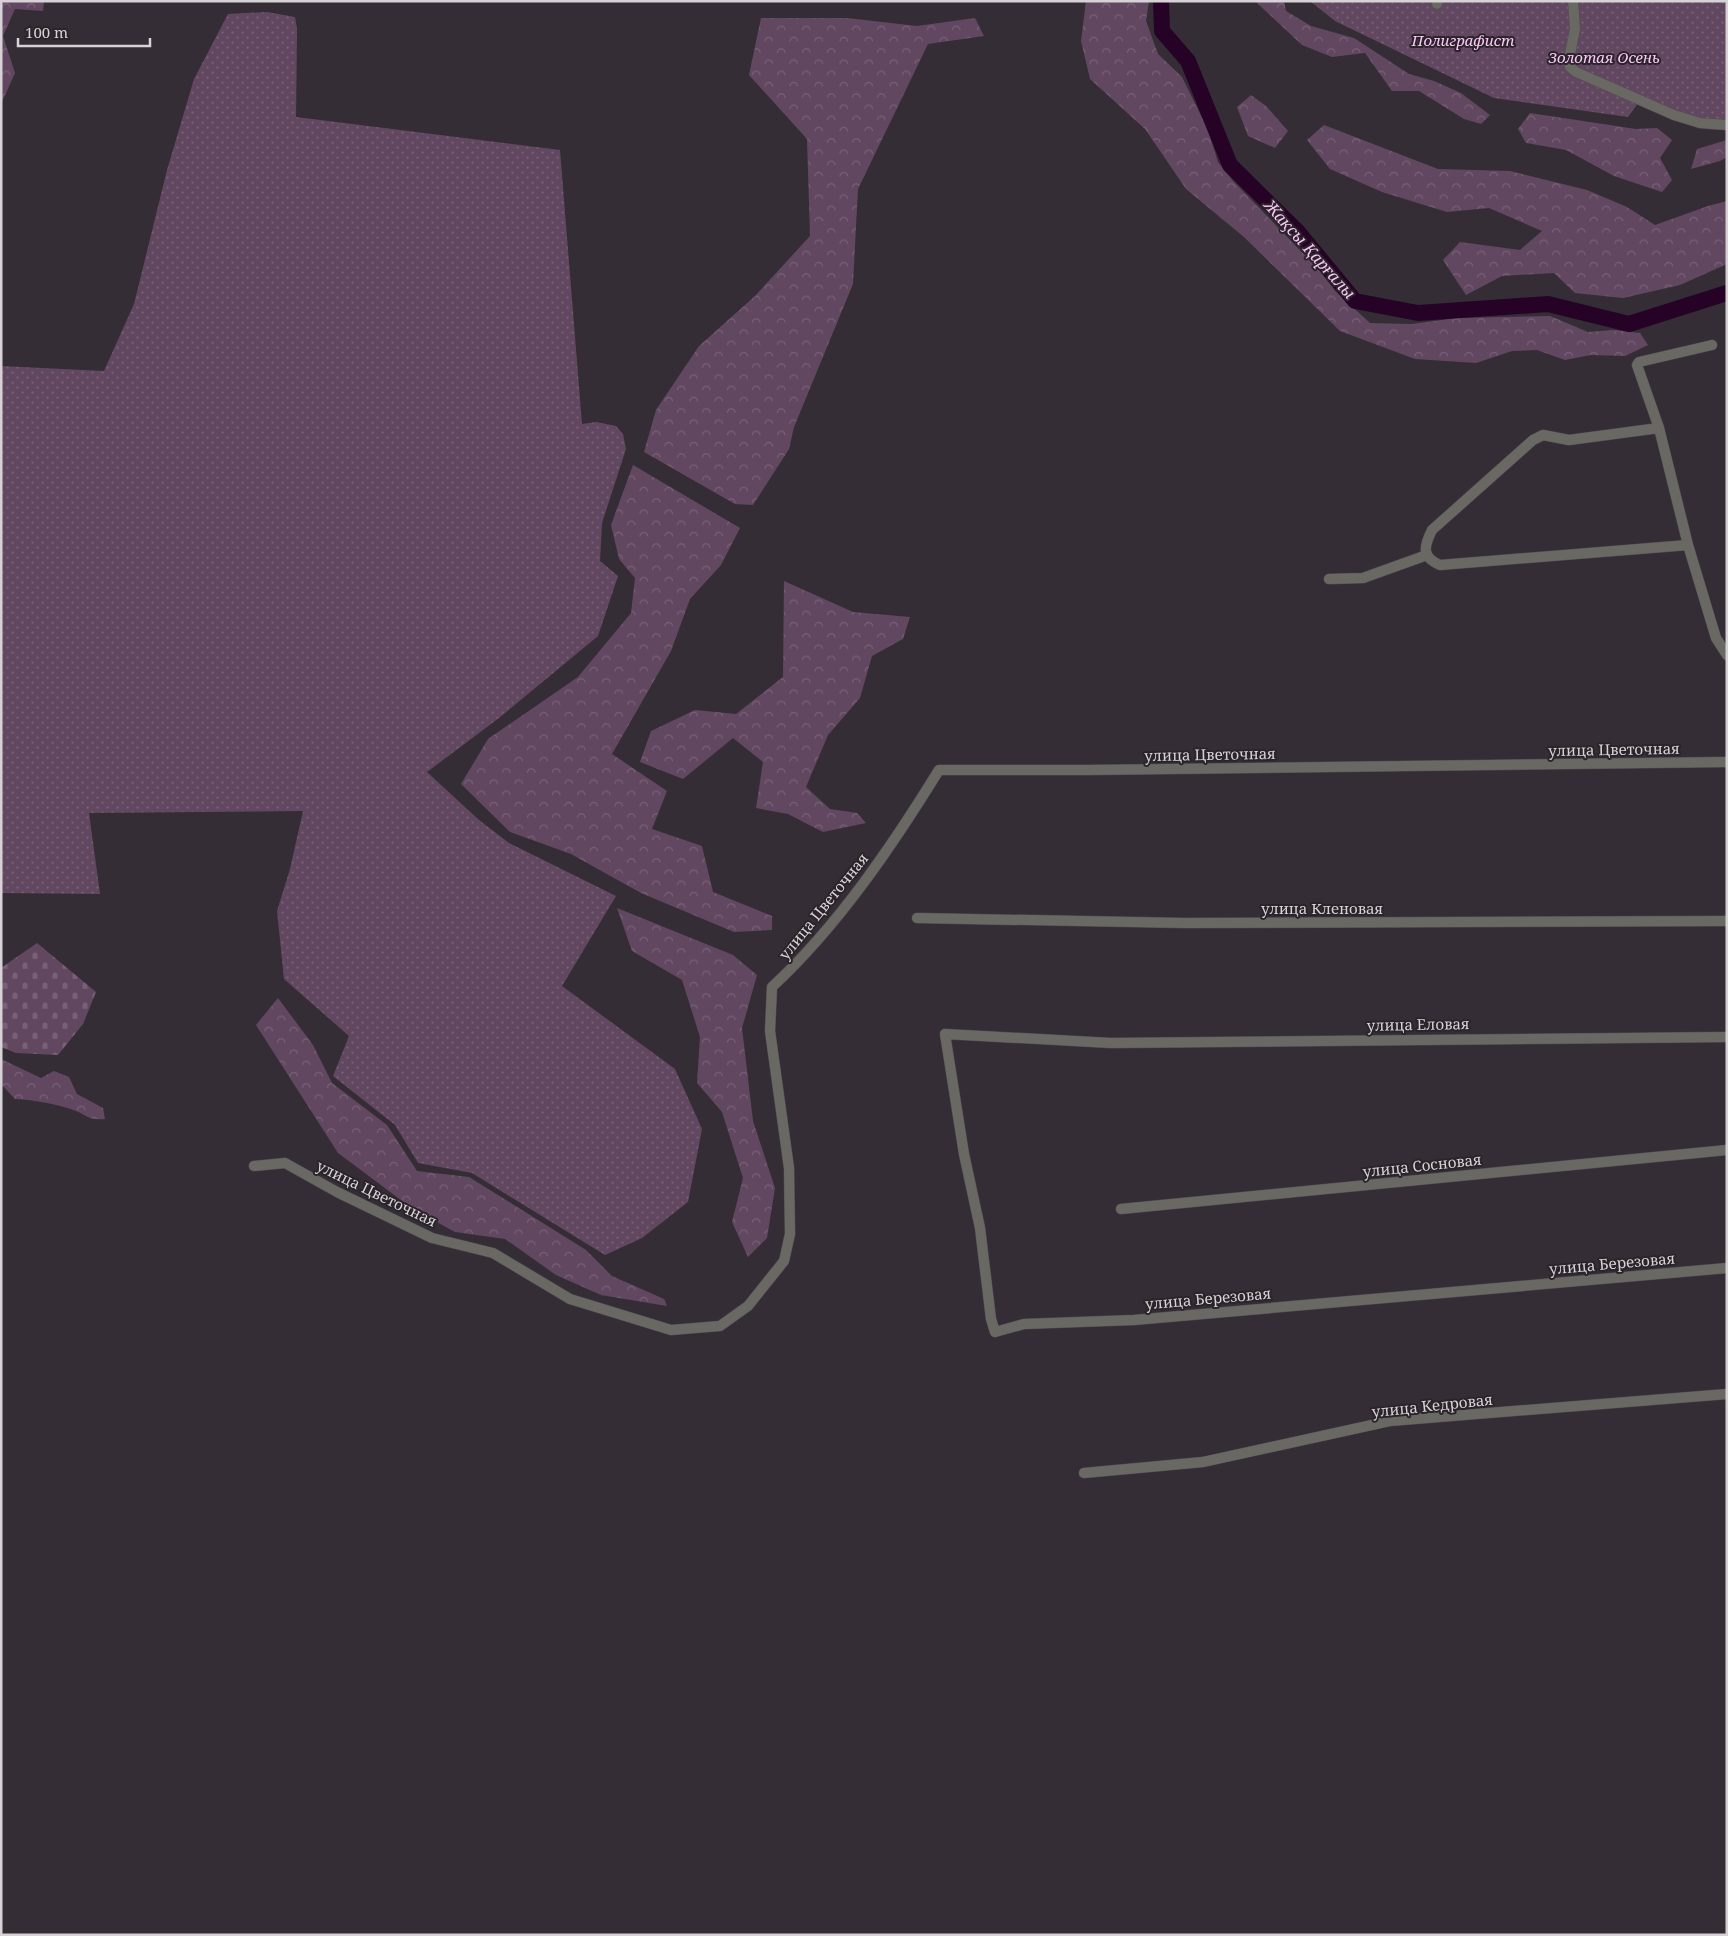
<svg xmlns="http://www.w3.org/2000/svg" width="1728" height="1936" font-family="'Noto Serif',serif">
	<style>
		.green { fill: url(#green-dots) }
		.forest { fill: url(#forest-crowns) }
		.cemetery { fill: url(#cemetery-stones) }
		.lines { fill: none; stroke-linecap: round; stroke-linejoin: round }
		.river { stroke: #260326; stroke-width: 16 }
		.minor-casing { stroke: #524b52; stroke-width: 11 }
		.minor { stroke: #696863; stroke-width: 10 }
		.labels { text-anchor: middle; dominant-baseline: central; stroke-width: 4; stroke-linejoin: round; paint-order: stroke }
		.park-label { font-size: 15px; font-style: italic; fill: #fcc8fa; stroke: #2b242b }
		.street-label { font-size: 15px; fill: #d7d2d6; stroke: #2b242b }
		.water-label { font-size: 16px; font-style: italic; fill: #f9c5f7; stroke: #2b242b }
	</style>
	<defs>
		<pattern id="green-dots" width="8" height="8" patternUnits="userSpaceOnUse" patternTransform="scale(1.25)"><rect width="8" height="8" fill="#624761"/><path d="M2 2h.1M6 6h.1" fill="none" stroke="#786177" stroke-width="1.8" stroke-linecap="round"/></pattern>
		<pattern id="forest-crowns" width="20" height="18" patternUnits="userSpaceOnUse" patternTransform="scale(1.25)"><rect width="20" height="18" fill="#624761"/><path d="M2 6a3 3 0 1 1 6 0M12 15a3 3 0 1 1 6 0" fill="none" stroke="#786177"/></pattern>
		<pattern id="cemetery-stones" width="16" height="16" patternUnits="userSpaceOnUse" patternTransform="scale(1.25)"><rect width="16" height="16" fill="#624761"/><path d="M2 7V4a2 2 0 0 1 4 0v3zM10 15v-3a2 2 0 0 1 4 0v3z" fill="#786177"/></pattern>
	</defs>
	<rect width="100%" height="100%" fill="#352d35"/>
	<path class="green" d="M1310 1H1727V130L1705 129 1642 98 1628 117 1494 98 1335 21Z
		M267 12 295 17 297 29 296 117 560 150 582 424 596 422 616 426 623 434 626 449 602 523 600 561 618 576 598 636 499 718 427 772 479 820 509 843 616 896 562 986 675 1069 702 1129 688 1202 642 1238 605 1255 472 1173 418 1163 395 1125 333 1076 349 1036 284 979 277 911 290 869 303 811 89 813 100 894 1 893V366L104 371 134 304 167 170 194 79 228 14Z"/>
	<path class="forest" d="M1 1H44L43 11 15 9 3 36 15 73 1 104Z
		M1086 1H1149L1146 21 1158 54 1182 77 1208 130 1218 162 1233 181 1320 271 1335 291 1370 323 1412 324 1456 318 1550 316 1588 332 1613 330 1640 333 1648 345 1625 356 1591 355 1565 360 1537 350 1512 351 1476 363 1415 359 1340 331 1244 237 1186 189 1145 129 1090 79 1081 41Z
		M1255 1H1284L1286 11 1311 26 1354 38 1409 74 1434 81 1461 93 1490 115 1481 124 1464 119 1419 91H1392L1365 53 1332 57 1302 45Z
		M761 18H847L917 26 975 18 984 36 928 44 858 189 853 284 794 427 789 449 753 505 735 504 644 452 656 410 699 346 755 296 810 236 807 139 749 75Z
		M1251 95 1266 106 1288 131 1275 148 1248 136 1237 107Z
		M1530 113 1636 129 1657 128 1672 140 1660 158 1672 180 1662 192 1614 176 1566 150 1526 143 1518 129Z
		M1324 125 1438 169 1510 171 1587 190 1627 207 1655 225 1708 206 1727 201V264L1680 285 1623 298 1575 293 1554 273 1502 276 1466 295 1443 260 1460 242 1520 250 1542 231 1489 208 1447 212 1382 192 1330 169 1307 140Z
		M1727 140V157L1720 161 1691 169 1697 149Z
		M633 465 740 528 721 565 690 599 671 651 612 754 667 791 652 829 702 846 713 892 772 916V930L734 932 641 893 571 854 510 832 461 784 488 739 578 677 631 613 635 578 619 559 611 525Z
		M784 581 853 612 910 617 903 639 872 656 860 698 828 735 806 787 830 809 857 813 866 823 823 832 788 814 756 808 763 762 733 738 683 779 640 762 651 731 695 710 736 714 783 677Z
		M617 908 733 955 757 975 742 1028 753 1121 775 1188 767 1238 748 1257 732 1222 743 1178 722 1112 697 1083 700 1037 682 980 632 951Z
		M278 998 313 1045 332 1083 387 1125 417 1171 469 1177 586 1250 612 1276 664 1299 667 1306 601 1295 556 1275 505 1239 455 1232 413 1209 338 1153 256 1025Z
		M1 1059 41 1078 54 1071 69 1077 77 1094 103 1108 105 1119C88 1120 90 1117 76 1111 58 1104 34 1100 15 1099L1 1084Z"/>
	<path class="cemetery" d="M37 943 96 992 83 1024 58 1055 16 1053 1 1047V968Z"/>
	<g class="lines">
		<path class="river" d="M1161 1 1162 31 1188 61 1230 165 1298 232 1355 301 1418 313 1548 304 1629 324 1727 293"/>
		<g class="minor-casing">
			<path id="minor" d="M1437 1V4
				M1573 1 1575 29 1569 59 1570 67 1576 72 1674 115 1700 123 1727 125
				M1712 345 1639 362 1637 365 1659 428 1688 545 1716 638 1727 655
				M1659 428 1569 440 1543 435 1533 440 1432 530C1424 546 1421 557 1440 565L1688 545
				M1329 579 1363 578 1427 555
				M917 918 1185 923 1727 921
				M1727 1037 1111 1043 945 1034 964 1154 980 1228 991 1319 995 1332 1024 1324 1134 1320 1727 1268
				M254 1166 285 1163 337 1192 432 1238 493 1253 570 1299 671 1330 720 1326 748 1306 784 1261 790 1234 789 1168 770 1031 772 987C838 926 892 846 939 770H1088L1727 762
				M1121 1209 1727 1150
				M1084 1473 1203 1462 1390 1421 1727 1394"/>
		</g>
		<use href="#minor" class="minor"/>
	</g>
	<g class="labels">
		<g class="park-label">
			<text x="1463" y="40">Полиграфист</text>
			<text x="1604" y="57">Золотая Осень</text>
		</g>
		<g class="street-label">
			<text transform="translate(1614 749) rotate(-1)">улица Цветочная</text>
			<text transform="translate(1210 754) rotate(-1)">улица Цветочная</text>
			<text transform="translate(823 906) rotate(-51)">улица Цветочная</text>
			<text x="1322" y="908">улица Кленовая</text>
			<text transform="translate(1418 1024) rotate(-1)">улица Еловая</text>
			<text transform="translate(1422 1165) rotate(-6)">улица Сосновая</text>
			<text transform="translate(377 1193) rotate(26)">улица Цветочная</text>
			<text transform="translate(1612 1263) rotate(-5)">улица Березовая</text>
			<text transform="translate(1208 1298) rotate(-5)">улица Березовая</text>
			<text transform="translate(1432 1405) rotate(-6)">улица Кедровая</text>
		</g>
		<g class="water-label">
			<text transform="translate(1310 249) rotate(48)">Жақсы Қарғалы</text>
		</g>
	</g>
	<rect width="1728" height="1936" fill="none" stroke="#d7d2d6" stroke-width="5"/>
	<path d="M18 38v8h132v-8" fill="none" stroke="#d7d2d6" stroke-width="2.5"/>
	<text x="25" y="38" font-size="15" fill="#d7d2d6" stroke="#2b242b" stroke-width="4" paint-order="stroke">100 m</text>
</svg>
